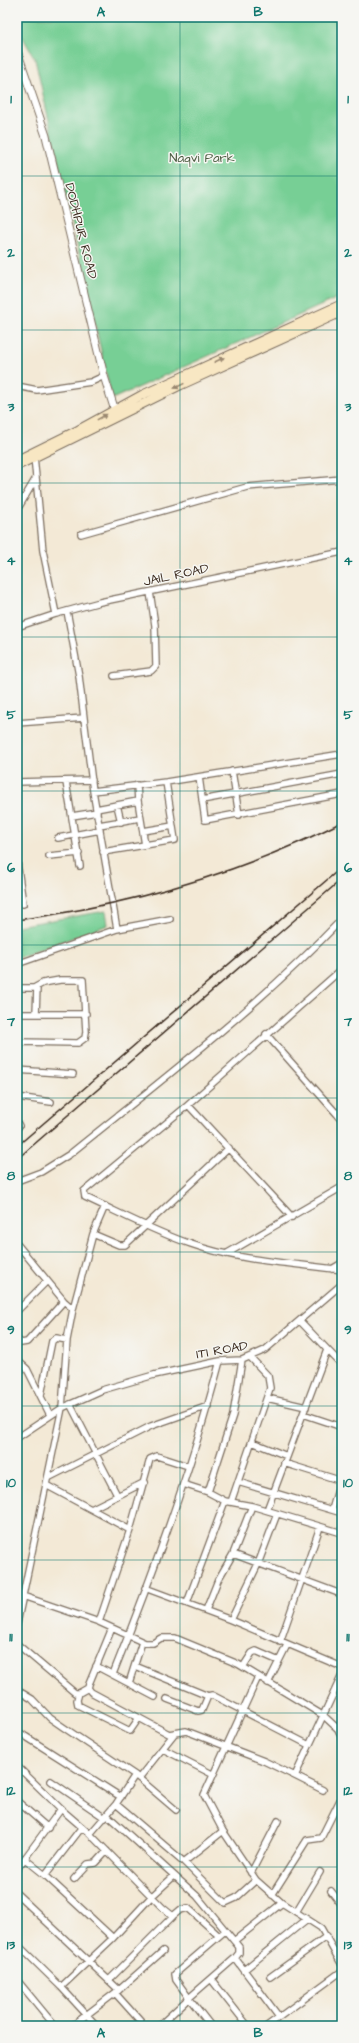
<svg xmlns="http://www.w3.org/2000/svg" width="359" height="2043" font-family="'Architects Daughter',sans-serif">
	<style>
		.green { fill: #77cf95; stroke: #597c5a }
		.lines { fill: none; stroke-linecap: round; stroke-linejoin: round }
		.minor-casing { stroke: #7b6d5e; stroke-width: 8 }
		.tertiary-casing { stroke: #7b6d5e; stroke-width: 9 }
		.secondary-casing { stroke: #7b6d5e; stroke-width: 10 }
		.minor { stroke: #fff; stroke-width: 5.5 }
		.tertiary { stroke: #fff; stroke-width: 7 }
		.secondary { stroke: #f8e7c3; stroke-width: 8 }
		.rail { stroke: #3b2a1e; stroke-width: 1.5 }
		.oneway { fill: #9a8870 }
		.grid { fill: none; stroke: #0f766e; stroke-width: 1; stroke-opacity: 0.55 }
		.labels { text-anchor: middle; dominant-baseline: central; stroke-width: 3; stroke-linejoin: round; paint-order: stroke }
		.park-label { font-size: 13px; fill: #4d5c42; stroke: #f6f6f2 }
		.street-label { font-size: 13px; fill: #3b2a1e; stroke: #f6f6f2 }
		.neatline { fill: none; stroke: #0f766e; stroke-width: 1.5 }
		.grid-label { font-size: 13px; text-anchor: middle; font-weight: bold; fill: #0f766e }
	</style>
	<rect width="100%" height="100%" fill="#f6f6f2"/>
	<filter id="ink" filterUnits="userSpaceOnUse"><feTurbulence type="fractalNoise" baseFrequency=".025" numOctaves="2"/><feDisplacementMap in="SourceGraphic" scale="8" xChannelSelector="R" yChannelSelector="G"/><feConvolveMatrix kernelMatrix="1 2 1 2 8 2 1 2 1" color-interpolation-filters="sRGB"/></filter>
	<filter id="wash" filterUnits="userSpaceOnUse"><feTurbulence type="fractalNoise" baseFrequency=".012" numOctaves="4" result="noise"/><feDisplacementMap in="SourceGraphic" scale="16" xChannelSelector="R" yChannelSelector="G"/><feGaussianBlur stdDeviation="0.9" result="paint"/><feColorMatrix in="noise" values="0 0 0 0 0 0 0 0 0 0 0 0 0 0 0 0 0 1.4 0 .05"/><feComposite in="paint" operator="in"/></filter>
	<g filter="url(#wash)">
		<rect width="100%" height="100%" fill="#f3e9d6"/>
		<path class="green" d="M17 17H342V296L112 399 35 59 17 27Z
			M106 911 108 925 17 958V926Z"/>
	</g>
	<g filter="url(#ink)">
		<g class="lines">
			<g class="minor-casing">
				<path id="minor" d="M17 386 37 390 91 382 104 376
					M34 456 43 551 56 614
					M17 510 36 478
					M81 534 247 487 342 479
					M67 611 79 676 84 718
					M17 627 56 614 100 602 342 552
					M114 676 151 671 156 666 155 625 150 592
					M17 723 84 718 93 791
					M232 771 239 815
					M199 777 205 820 342 794
					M17 782 92 780
					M66 782 80 866
					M137 785 138 801 145 845
					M202 800 342 774
					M117 805 121 822
					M96 809 138 801
					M72 816 97 812
					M99 825 140 818
					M143 831 173 826
					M58 838 100 830
					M103 852 175 840 166 782
					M49 856 79 853
					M17 861 23 904
					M117 929 93 791 166 782 342 754
					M17 964 117 929 170 919
					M342 969 188 1105 84 1191 85 1197C120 1213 155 1232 191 1244 239 1261 292 1263 342 1270
					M17 988H34L43 983 60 980H83L86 1032 85 1038 78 1043 17 1042
					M17 1014H86
					M36 1014 37 987
					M266 1034 337 1114 342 1109
					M17 1059 21 1042
					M17 1070 73 1074
					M17 1097 51 1102
					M188 1105 292 1217
					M337 1114 342 1120
					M17 1122 19 1126 17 1128
					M17 1181 41 1172 70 1154C163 1079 259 1006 342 919
					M93 1234 119 1245H125L229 1148
					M17 1244 64 1301 73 1309
					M226 1254 342 1187
					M332 1269 342 1263
					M17 1311 47 1281
					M300 1321 342 1365
					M17 1339 21 1343 27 1342 64 1301
					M17 1360 27 1369 50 1415
					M41 1395 52 1341 56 1338 67 1340
					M267 1398 306 1407
					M70 1404 117 1495
					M303 1414 342 1427
					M17 1438 62 1408 102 1390 154 1375 220 1361 242 1360 265 1350 342 1284
					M252 1442 287 1456
					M284 1463 342 1481
					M48 1478 151 1426 208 1406
					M238 1482 342 1513
					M183 1484 208 1492 225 1501 252 1506 342 1533
					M46 1485 130 1530
					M208 1492 233 1415 242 1360
					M231 1502 270 1388 268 1376 251 1358
					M91 1509 145 1482
					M267 1510 327 1350
					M332 1510 342 1475
					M277 1514 258 1564 231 1620 342 1667
					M233 1554 341 1594
					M145 1588 231 1620
					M17 1594 99 1622 145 1643H153L161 1638H175L238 1664 324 1716 338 1729 342 1739
					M187 1603 225 1501
					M206 1610 218 1580 233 1554 252 1506
					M99 1622 130 1530 150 1459 157 1456 188 1466
					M17 1624 62 1408 67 1340 73 1309 93 1234 105 1206
					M112 1628 89 1684 88 1688 91 1692 169 1734 186 1731 194 1734 264 1761 295 1776
					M280 1642 320 1527
					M17 1644 75 1693H79L88 1688
					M96 1666 155 1697
					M135 1666 208 1696
					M243 1667 252 1653 256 1651 279 1661
					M113 1674C154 1572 192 1467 220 1361
					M258 1677 204 1795 223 1831 256 1880 282 1903 321 1928 342 1965
					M129 1683 142 1642
					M268 1683 287 1645
					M17 1690 32 1699 50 1718 63 1727 135 1775 176 1810
					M79 1693 77 1700 78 1705 130 1731 139 1718
					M167 1699 198 1711 202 1710 208 1696 212 1695 309 1745
					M338 1729 342 1721
					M17 1731 121 1797
					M163 1749 212 1774
					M17 1766 61 1809 90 1834 163 1908 173 1916 180 1910 188 1908 219 1936
					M139 1778 174 1734
					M51 1781 105 1818
					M323 1790 295 1776 342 1675
					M17 1801 48 1828
					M116 1804 184 1862 225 1903 236 1898 256 1880
					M107 1815 197 1896 239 1947V1953L235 1958 189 1998 176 1980 175 1974 225 1931
					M82 1827 45 1875 113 1938
					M90 1834 116 1804 135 1775
					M25 1859 45 1875
					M184 1862 223 1831
					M17 1869 61 1809
					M251 1873 278 1821
					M74 1879 88 1864 96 1863 107 1851
					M331 1891 342 1905
					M17 1894 119 1990
					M272 1895 307 1840 321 1838 342 1796
					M296 1912 320 1872
					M234 1941 282 1903
					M17 1944 61 1987
					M235 1958 279 2017
					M244 1970 307 1919
					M270 1977 327 1936
					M211 1979 248 2026
					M17 1980 55 2026
					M109 1980 173 1916
					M115 1993 141 2022
					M179 2024 181 2026
					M72 2026 119 1990 163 1951
					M97 2026 61 1987 113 1938 151 1897 174 1876
					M159 2026 189 1998 211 2026
					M267 2026 342 1971"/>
			</g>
			<g class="tertiary-casing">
				<path id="tertiary" d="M17 51 46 136 104 376 116 414"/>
			</g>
			<g class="secondary-casing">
				<path id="secondary" d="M17 460 78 430 142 395 342 304
					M17 466 181 385 342 312"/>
			</g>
			<use href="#minor" class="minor"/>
			<use href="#tertiary" class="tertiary"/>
			<use href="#secondary" class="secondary"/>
			<path class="rail" d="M17 920C129 905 241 873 342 822
				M17 1146 342 867
				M17 1159 342 879"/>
		</g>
		<defs><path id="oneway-solid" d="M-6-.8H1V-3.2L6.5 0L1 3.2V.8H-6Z"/></defs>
		<g class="oneway">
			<use href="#oneway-solid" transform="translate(219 360) rotate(-25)"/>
			<use href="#oneway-solid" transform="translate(179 386) rotate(154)"/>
			<use href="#oneway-solid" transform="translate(102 417) rotate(-29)"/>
		</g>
	</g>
	<path class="grid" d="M180 17V2026M17 176H342M17 330H342M17 483H342M17 637H342M17 791H342M17 945H342M17 1098H342M17 1252H342M17 1406H342M17 1560H342M17 1713H342M17 1867H342"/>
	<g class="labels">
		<g class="park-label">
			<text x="202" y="158">Naqvi Park</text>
		</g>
		<g class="street-label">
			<text transform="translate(81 231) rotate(76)">DODHPUR ROAD</text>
			<text transform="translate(176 575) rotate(-12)">JAIL ROAD</text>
			<text transform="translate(222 1350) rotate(-10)">ITI ROAD</text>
		</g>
	</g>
	<rect width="359" height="2043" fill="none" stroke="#f6f6f2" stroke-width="44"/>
	<rect x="22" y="22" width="315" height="1999" class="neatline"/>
	<g class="grid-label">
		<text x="101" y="16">A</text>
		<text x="258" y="16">B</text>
		<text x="11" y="103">1</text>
		<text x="348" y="103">1</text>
		<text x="11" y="257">2</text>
		<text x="348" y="257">2</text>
		<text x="11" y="411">3</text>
		<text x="348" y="411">3</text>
		<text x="11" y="565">4</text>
		<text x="348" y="565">4</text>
		<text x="11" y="719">5</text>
		<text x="348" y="719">5</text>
		<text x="11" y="872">6</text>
		<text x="348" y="872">6</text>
		<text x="11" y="1026">7</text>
		<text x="348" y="1026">7</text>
		<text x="11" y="1180">8</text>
		<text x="348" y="1180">8</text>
		<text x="11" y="1334">9</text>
		<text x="348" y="1334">9</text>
		<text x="11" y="1487">10</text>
		<text x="348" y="1487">10</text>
		<text x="11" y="1641">11</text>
		<text x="348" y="1641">11</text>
		<text x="11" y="1795">12</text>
		<text x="348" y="1795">12</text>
		<text x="11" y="1949">13</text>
		<text x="348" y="1949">13</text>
		<text x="101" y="2037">A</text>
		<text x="258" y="2037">B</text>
	</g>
</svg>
